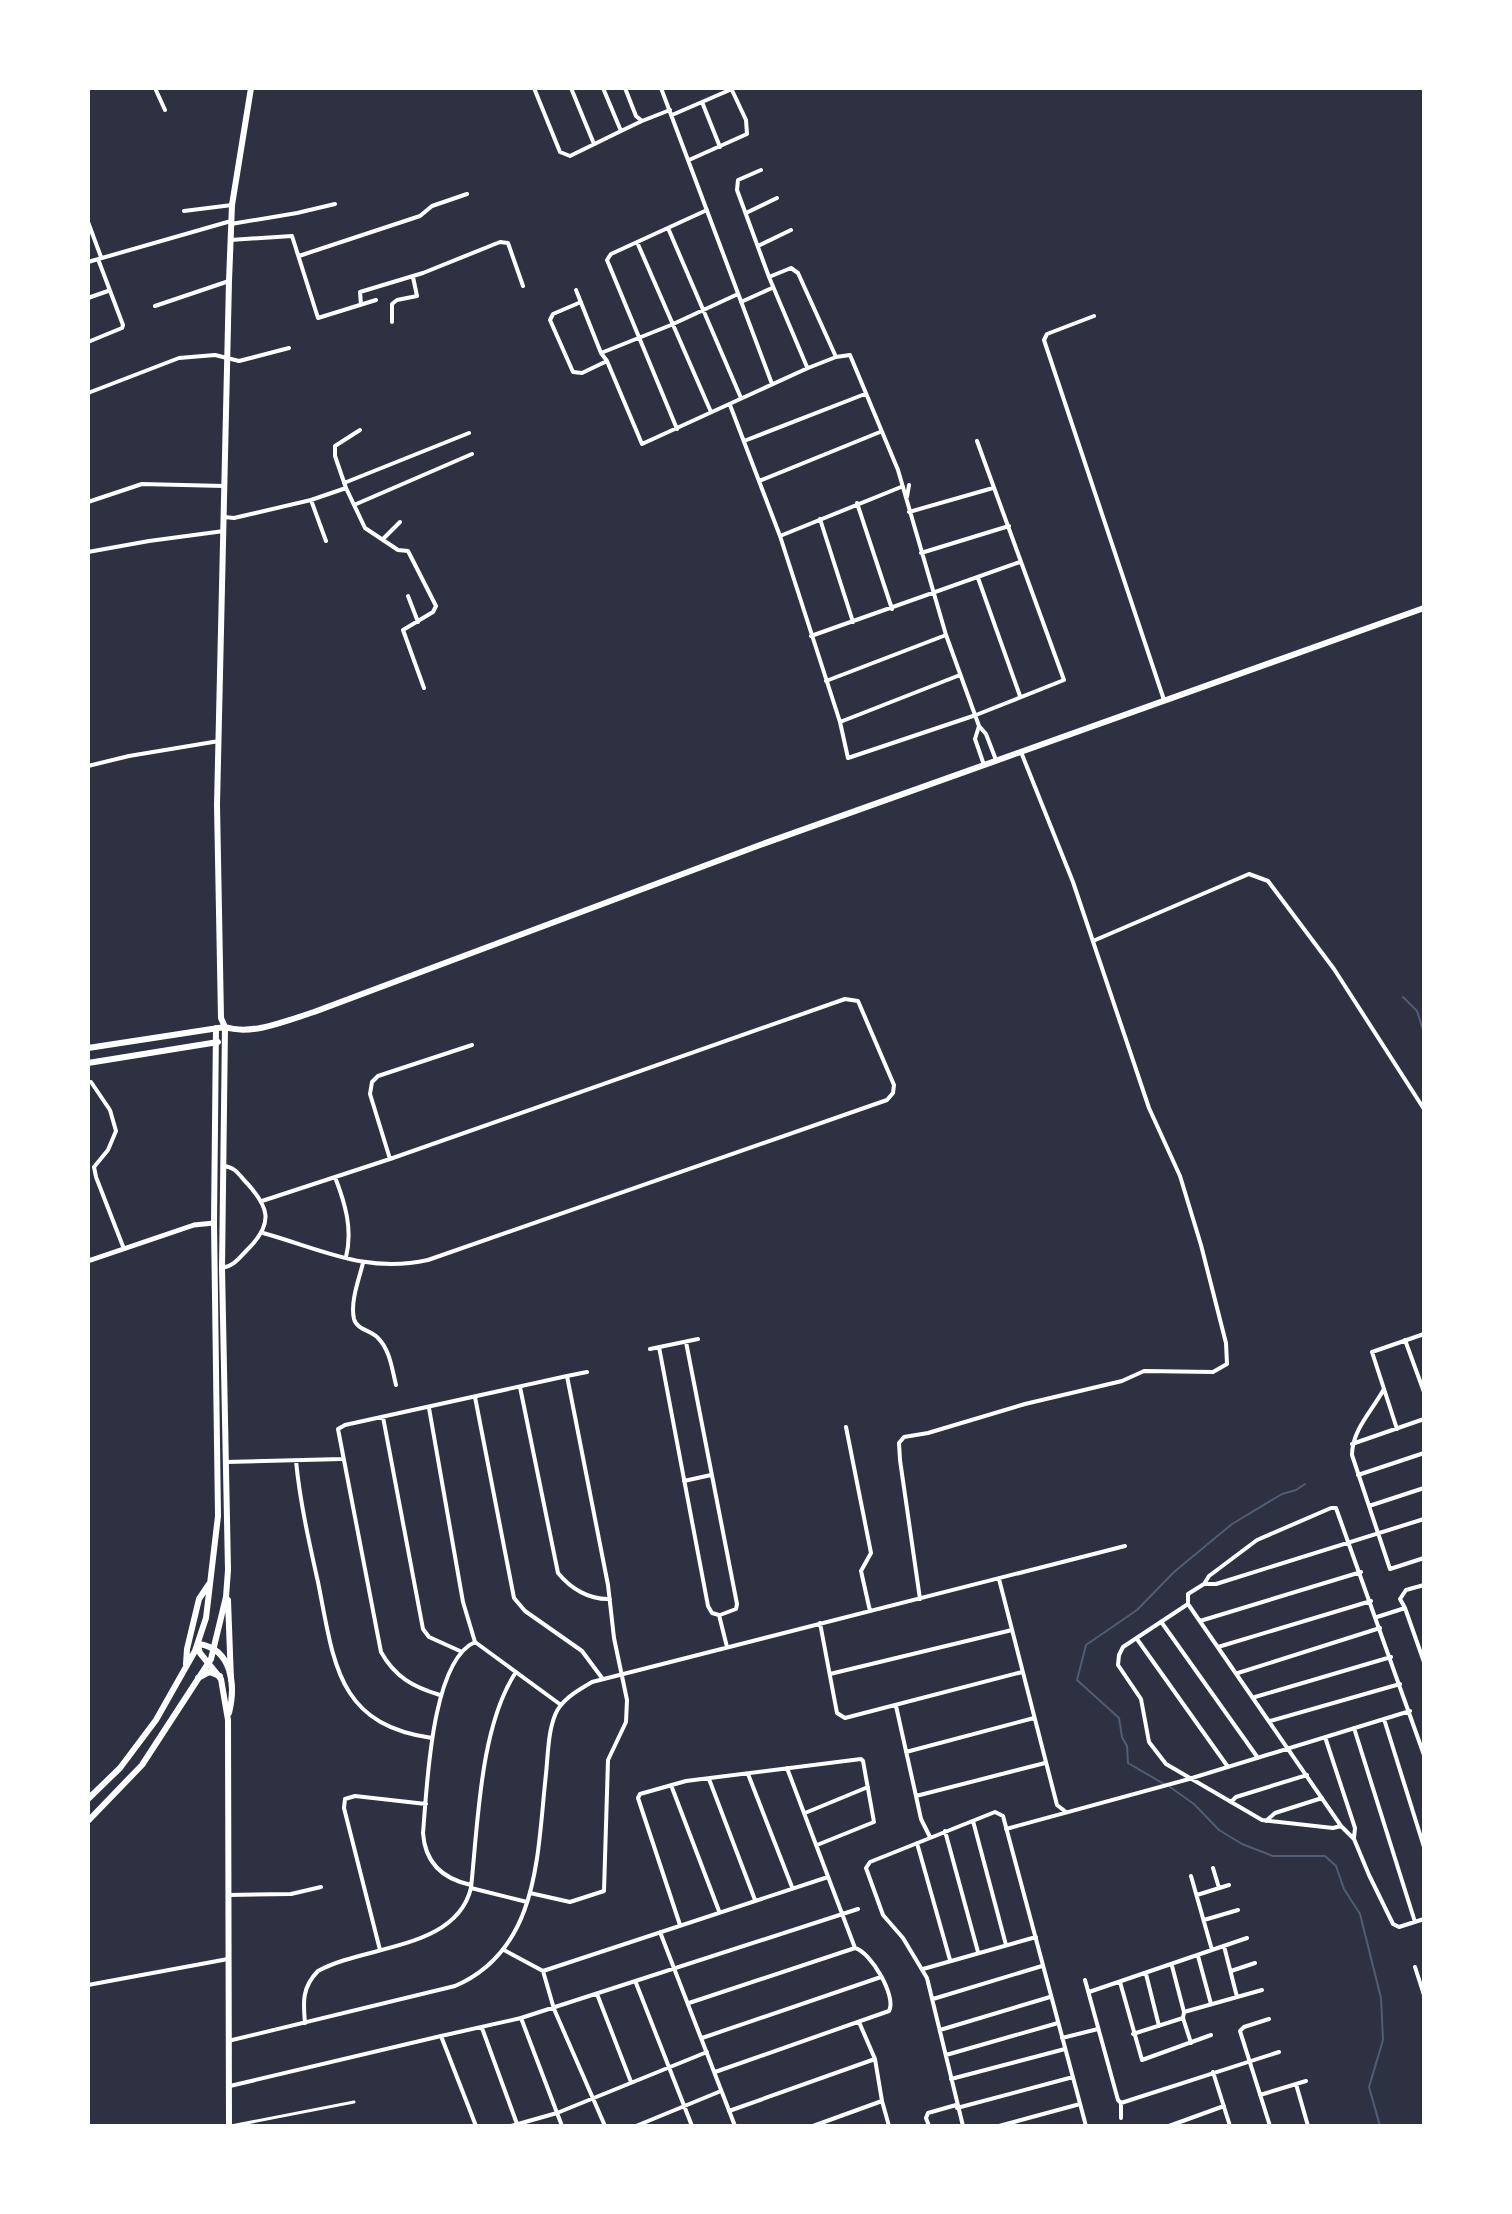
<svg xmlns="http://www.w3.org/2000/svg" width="1512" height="2214" font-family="Lato,sans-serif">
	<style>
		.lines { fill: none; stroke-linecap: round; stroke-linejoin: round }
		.stream { stroke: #4f5d75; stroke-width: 2 }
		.pedestrian { stroke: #fff; stroke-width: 3 }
		.minor { stroke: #fff; stroke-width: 4 }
		.tertiary { stroke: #fff; stroke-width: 5 }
		.primary { stroke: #fff; stroke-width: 6 }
		.trunk { stroke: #fff; stroke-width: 6 }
	</style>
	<rect width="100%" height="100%" fill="#2d3142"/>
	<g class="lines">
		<path class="stream" d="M1403 997 1417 1011 1424 1033
			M1164 1784 1128 1763 1127 1746 1122 1737 1119 1718 1077 1680 1086 1645 1137 1610 1174 1572 1232 1524 1282 1494 1296 1490 1305 1484
			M1170 1787 1194 1804 1219 1830 1242 1844 1273 1856H1325L1336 1866 1344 1889 1360 1914 1381 1998 1383 2040 1369 2087 1380 2126"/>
		<path class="pedestrian" d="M231 2126 354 2102"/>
		<path class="minor" d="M155 88 165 110
			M534 88 560 152 570 156 621 131
			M571 88 594 144
			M603 88 621 131 642 121
			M625 88 636 116 642 121 670 110
			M661 88 772 384
			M702 102 720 147
			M672 115 732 89
			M689 160 747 134 746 120 731 88
			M761 170 738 180 737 190 769 277 807 367
			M184 211 232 205
			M746 213 777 198
			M88 222 101 257
			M231 224 297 213 335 204
			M668 228 741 398
			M230 240 292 236 318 318 376 300
			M637 242 711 412
			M758 246 791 230
			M299 256 420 216 432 206 467 194
			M88 262 231 221
			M769 277 791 268 798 273 836 357
			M576 290 601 353 607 361 642 444 808 368 836 357 850 355 898 470 946 635 979 726 986 734 996 760
			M88 298 108 291
			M581 302 553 314 550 320 573 372 582 373 607 361
			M741 302 772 288
			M361 305 360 292 423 273 500 242 508 243 523 286
			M155 306 229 281
			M1094 316 1047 334 1044 340 1164 700
			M392 322V304L397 300 417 296 413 277
			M88 342 122 328 123 325 98 259
			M601 353 671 325 738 294
			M88 393 179 358 215 355 239 361 289 348
			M730 405 780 536 840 722 848 758 976 715 1064 680 977 441
			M677 429 607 260 611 254 707 210
			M360 430 335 446V456L346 488 365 528 398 550 408 551 436 606 433 612 403 630 424 688
			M744 441 865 394
			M759 481 880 432
			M344 483 469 433
			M907 497 909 485
			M311 500 326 541
			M88 502 142 484 224 486
			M857 503 892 609
			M354 505 472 454
			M909 512 993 488
			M224 517 234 518 311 500 346 488
			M820 519 853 622
			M780 536 901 487
			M384 538 400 522
			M88 552 149 541 224 531
			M921 553 1009 526
			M978 578 1020 696
			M408 596 418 622
			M811 636 1020 562
			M826 681 946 635
			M840 722 960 675
			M979 726 975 739 984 765
			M88 766 129 756 219 741
			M1093 941 1249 874 1268 881 1334 969 1424 1109
			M91 1082 110 1110 116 1131 108 1150 94 1167 96 1177 124 1249
			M390 1159 370 1094 372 1082 378 1076 472 1045
			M335 1177C345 1203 353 1229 346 1257
			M262 1201 390 1159 845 999 858 1001 894 1085 893 1093 887 1100 428 1260C366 1274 321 1249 263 1233
			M363 1263C359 1279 350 1302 354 1319 357 1330 371 1330 378 1338 390 1350 392 1369 396 1385
			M222 1268C234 1266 239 1258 247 1250 275 1223 269 1206 244 1180 238 1173 234 1167 224 1166
			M1405 1340 1424 1392
			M686 1342 737 1604 736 1609 720 1615
			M659 1347 708 1606 712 1613 719 1615 727 1647
			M650 1349 698 1339
			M567 1376 587 1372
			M520 1387 558 1573C571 1589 590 1600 610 1599
			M1384 1389C1372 1411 1352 1430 1352 1455L1390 1569 1424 1558
			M475 1397 514 1598 525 1611 582 1651 602 1678
			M429 1408 463 1602 475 1642 561 1705
			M383 1417 423 1629 429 1637 460 1651
			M846 1427 871 1553 861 1571 870 1611
			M1397 1429 1372 1352 1424 1334
			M1352 1444 1424 1419
			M296 1461C300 1502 309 1542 318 1582 334 1661 336 1725 432 1738
			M226 1462 342 1459
			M1358 1475 1424 1453
			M684 1481 711 1475
			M1369 1506 1424 1488
			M999 1579 1057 1805 1066 1812
			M1204 1584H1216L1424 1519
			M1424 1585 1406 1590 1400 1599 1405 1608 1424 1662
			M920 1599 900 1460 899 1443 904 1437 928 1433 1025 1404 1122 1381 1144 1371 1213 1372 1227 1364 1226 1343 1201 1245 1180 1176 1149 1108 1073 882 1021 752
			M1188 1604 1123 1647 1119 1655 1118 1665 1141 1699 1149 1742 1166 1764 1262 1820 1333 1828 1341 1826
			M1377 1617 1405 1608
			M1200 1621 1361 1572
			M820 1623 837 1713 845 1718 1022 1672
			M1162 1623 1258 1758
			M1137 1639 1228 1767
			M1218 1647 1371 1601
			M1238 1673 1380 1628
			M830 1674 1012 1630
			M440 1695C413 1687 395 1677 381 1652L338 1429 345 1425 567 1376 608 1585 614 1638 627 1700 626 1722 608 1760 604 1891 570 1902 530 1893
			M1255 1697 1391 1657
			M896 1706 916 1796 1045 1763
			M1384 1719 1424 1847
			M1270 1721 1400 1684
			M1354 1728 1415 1922
			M1325 1737 1355 1828 1354 1838
			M906 1752 1034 1718
			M1424 1755 1336 1508H1331L1257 1540 1209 1576 1204 1584 1188 1594V1604L1341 1826 1354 1839 1369 1875 1393 1924 1399 1927 1424 1919
			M748 1774 792 1887
			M709 1779 755 1900
			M671 1785 719 1911
			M916 1796 921 1819 930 1837
			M1231 1802 1236 1797 1307 1775
			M805 1813 868 1787
			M973 1821 1006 1945
			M1266 1821 1275 1813 1322 1798
			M1006 1829 1189 1779 1410 1711
			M945 1831 978 1952
			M917 1843 950 1960
			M1213 1868 1219 1888
			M1191 1876 1212 1950
			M471 1885C443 1879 425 1863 423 1833 427 1788 431 1661 475 1642
			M471 1888 527 1902
			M228 1895 291 1894 321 1887
			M1197 1895 1229 1885
			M1204 1920 1238 1910
			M680 1925 638 1798 640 1794 686 1781 861 1759 863 1761 874 1822 817 1845
			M660 1932 735 2126
			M1224 1946 1237 1997
			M380 1950 344 1808 345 1799 355 1796 426 1804
			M504 1950 543 1971 554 2009 605 2126
			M1198 1956 1211 2004
			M1172 1966 1184 2012 1183 2018 1191 2043
			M1415 1967 1424 1995
			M923 1969 1036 1937
			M543 1971 828 1877
			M1231 1971 1255 1963
			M1146 1974 1159 2026
			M1085 1980 1118 2100 1121 2103V2118
			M1120 1982 1142 2060 1211 2035
			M636 1983 692 2126
			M88 1985 228 1959
			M1089 1992 1247 1938
			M597 1994 631 2082
			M933 1999 1042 1966
			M689 2003 855 1948
			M1184 2012 1262 1990
			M1269 2019 1244 2027 1240 2031 1270 2126
			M305 2023C303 2002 302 1987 318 1971 365 1945 456 1950 471 1888 478 1823 480 1726 516 1672
			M482 2028 517 2124
			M940 2030 1050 1997
			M1133 2034 1183 2018
			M441 2036 521 2018
			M702 2038 881 1977
			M1062 2038 1098 2029
			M228 2041 455 1986C540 1949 537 1854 546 1774 548 1755 548 1726 558 1709 566 1697 580 1689 592 1682L1125 1546
			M946 2055 1058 2023
			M715 2072 889 2011C897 1997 871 1952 855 1948L787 1768
			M1213 2072 1230 2126
			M951 2079 1065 2049
			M1296 2084 1308 2126
			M230 2086 441 2036 476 2126
			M1260 2095 1306 2081
			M882 2101 889 2126
			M1121 2103 1279 2052
			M957 2108 1073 2077
			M729 2111 875 2059 859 2022
			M511 2126 557 2113 707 2052
			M562 2126 521 2018 858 1909
			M636 2126 721 2091
			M813 2126 882 2101 875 2059
			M929 2126 926 2118 928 2113 956 2105
			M963 2126 927 1978 903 1938 883 1915 866 1868 870 1862 995 1812 1003 1816 1086 2126
			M999 2126 1080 2104
			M1169 2126 1224 2106"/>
		<path class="tertiary" d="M88 1261 194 1225 214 1223"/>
		<path class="primary" d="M251 88 232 205 229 281 217 805 221 1018 225 1027C252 1036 288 1020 314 1012L760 845 1424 608
			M199 1644C232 1649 236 1685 229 1713
			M198 1646 200 1653 221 1679 228 1720 229 2126"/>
		<path class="trunk" d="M88 1048 225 1027 222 1268 228 1570 226 1597 211 1659 142 1765 88 1821
			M88 1063 218 1042
			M228 1600 231 1680
			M186 1664 187 1649 199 1599 209 1584
			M198 1678 209 1672 220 1676
			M88 1799 120 1768 156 1720 195 1651 206 1618 218 1516 214 1223 216 1028"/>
	</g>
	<rect width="1512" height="2214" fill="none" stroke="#ffffff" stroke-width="180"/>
</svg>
